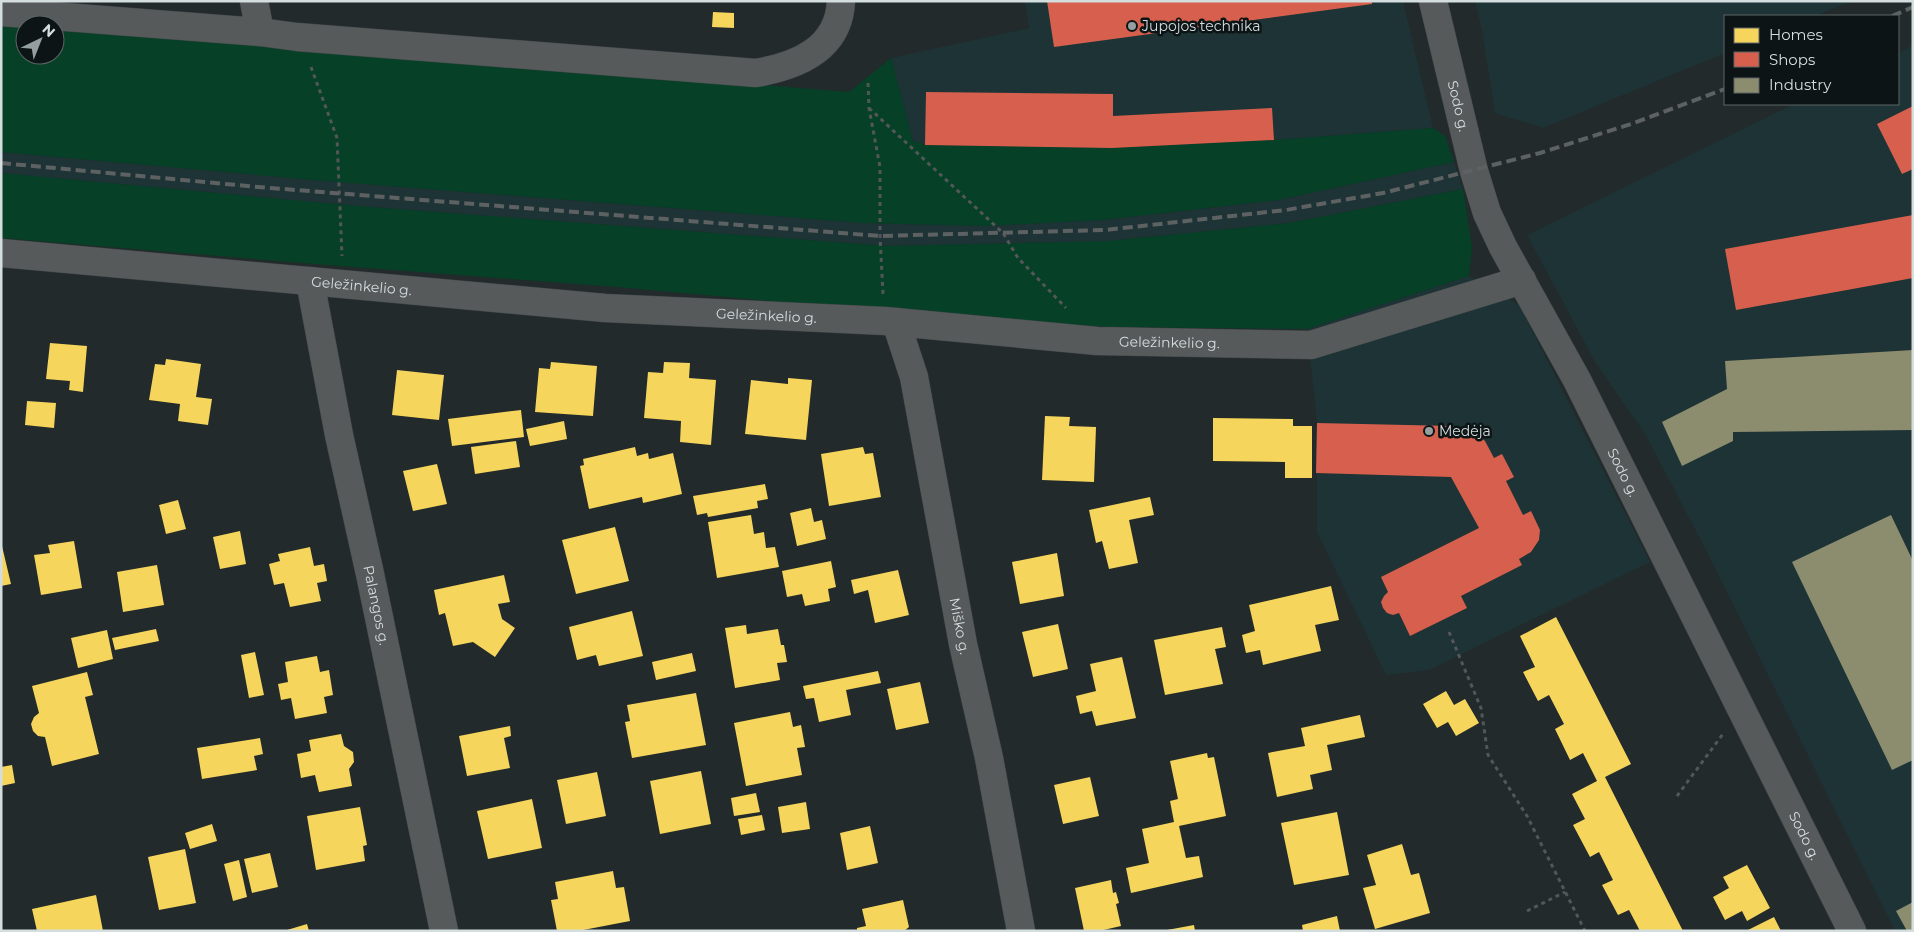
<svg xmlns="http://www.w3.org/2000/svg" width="1914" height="932" font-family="Montserrat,sans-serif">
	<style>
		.built { fill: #1d3335 }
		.green { fill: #054027 }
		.homes { fill: #f6d55c }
		.shops { fill: #d6604d }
		.industry { fill: #8c8c6e }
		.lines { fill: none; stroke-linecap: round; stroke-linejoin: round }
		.minor-casing { stroke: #3f4647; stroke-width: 29 }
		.path { stroke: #545758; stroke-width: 3; stroke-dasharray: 4 4; stroke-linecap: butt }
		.minor { stroke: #575a5b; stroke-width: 28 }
		.rail { stroke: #5e6161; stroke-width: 4; stroke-dasharray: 10 5; stroke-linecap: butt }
		.poi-dot { fill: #969fa0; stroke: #0d1415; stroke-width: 2 }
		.labels { text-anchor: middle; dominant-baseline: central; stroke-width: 5; stroke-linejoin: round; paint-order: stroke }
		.poi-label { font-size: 14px; fill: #d4dedf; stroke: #0d1415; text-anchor: start }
		.street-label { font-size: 14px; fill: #d4dedf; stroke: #0d1415 }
	</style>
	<rect width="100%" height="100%" fill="#222a2b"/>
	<path class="built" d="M1025 1H1403L1433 128 1274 140 1112 148 925 145 913 141 891 58 1029 28Z
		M1475 1H1852L1815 16H1725V53L1543 128 1495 113 1482 31Z
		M1913 45V931H1895L1707 552 1645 434 1595 362 1527 235 1794 104H1898V53Z
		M1 152 325 181 863 223 984 226 1103 220 1278 200 1454 162 1463 189 1289 223 1107 241 888 246 358 206 1 173Z
		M1469 276 1519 305 1650 562 1429 670 1386 675 1317 532V423L1307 329Z"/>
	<path class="green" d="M1 23 25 25V55H55V27L849 92 891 58 913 141 925 145 1112 148 1274 140 1433 128 1445 136 1454 162 1278 200 1103 220 984 226 863 223 325 181 1 152Z
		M1 173 358 206 888 246 1107 241 1289 223 1463 189 1472 247 1469 276 1307 329 1108 327 891 312 617 287 327 265 1 238Z"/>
	<path class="homes" d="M713 12 734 13V28L712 27Z
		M50 343 87 346 83 392 69 390 70 381 46 379Z
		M166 359 201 364 196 397 212 399 208 425 178 421 180 404 149 400 155 364 165 365Z
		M551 362 597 366 593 416 535 412 539 368 550 369Z
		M664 362 690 363 689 378 716 380 711 445 680 442 681 421 644 418 648 372 663 373Z
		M397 370 444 375 439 420 392 415Z
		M788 378 812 380 806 440 745 434 751 380 788 384Z
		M27 401 56 403 54 428 25 425Z
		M521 410 524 437 452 446 448 419Z
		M1045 416 1070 417 1069 426 1096 427 1094 482 1042 480Z
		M1213 418 1293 419V426H1312V478H1285V462L1213 461Z
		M564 421 567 439 530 446 526 429Z
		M516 441 520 467 475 474 471 447Z
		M635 447 637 456 648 453 649 459 673 453 682 494 643 503 642 497 589 509 580 466 584 465 583 459Z
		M863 447 865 454 873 453 881 497 829 506 821 454Z
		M437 464 447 504 413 511 403 471Z
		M765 484 768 499 757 501 758 508 708 517 707 513 697 515 693 496Z
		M1150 497 1154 515 1129 520 1138 563 1109 569 1102 541 1096 543 1089 510Z
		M178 500 186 529 166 534 159 505Z
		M811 508 814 522 822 520 826 539 797 546 790 513Z
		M751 515 754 534 764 532 766 548 775 547 779 567 717 578 708 522Z
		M615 527 629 581 576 594 562 540Z
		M240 531 246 564 220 569 213 537Z
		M74 541 82 588 41 595 34 555 50 553 48 545Z
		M1 542 11 584 1 586Z
		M310 547 314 566 324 564 327 581 317 583 321 601 290 607 284 583 274 585 269 564 280 561 278 554Z
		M1057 553 1064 596 1020 604 1012 562Z
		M831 561 836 587 828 589 830 601 805 606 802 594 787 597 782 571Z
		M157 565 164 605 123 612 117 572Z
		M898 570 909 615 875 623 868 590 854 594 851 580Z
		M504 575 510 602 498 604 502 619 515 628 495 657 473 642 453 646 445 613 439 615 434 590Z
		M1331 586 1339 620 1315 625 1321 651 1263 665 1260 650 1246 653 1242 635 1255 631 1249 605Z
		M632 611 643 656 599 666 596 655 577 660 569 627Z
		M1556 617 1631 764 1605 777 1683 931H1640L1629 910 1618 915 1602 885 1613 880 1599 852 1590 857 1573 825 1585 819 1572 794 1597 781 1583 753 1570 760 1555 729 1564 724 1549 695 1538 701 1523 672 1535 667 1520 636Z
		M1058 624 1068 669 1033 677 1022 632Z
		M746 625 747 634 778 629 781 645H784L787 662 777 663 780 680 735 688 725 628Z
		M1222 627 1226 647 1215 649 1223 684 1165 695 1154 640Z
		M156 629 159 641 115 650 112 638Z
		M107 630 113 659 78 668 71 638Z
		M255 652 264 695 249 698 241 655Z
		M692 653 696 671 656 680 652 662Z
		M317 656 320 672 329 670 333 695 324 697 327 713 295 719 291 698 281 700 278 684 288 682 285 662Z
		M1122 657 1136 718 1096 726 1092 711 1080 714 1076 696 1096 691 1090 664Z
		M878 671 881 683 846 690 851 715 819 722 814 698 806 699 803 686Z
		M87 672 93 695 85 697 99 754 52 766 45 737 38 736 33 731 31 724 34 717 39 713 32 686Z
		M920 682 929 723 896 730 887 689Z
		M1446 691 1454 705 1465 699 1479 723 1456 736 1448 722 1437 728 1423 704Z
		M696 693 706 745 632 758 625 722 630 721 627 705Z
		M790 712 793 727 801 725 805 747 797 748 802 775 746 786 734 723Z
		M1360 715 1365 737 1327 745 1332 770 1310 775 1313 789 1277 797 1268 753 1305 746 1301 728Z
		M510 726 511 736 504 738 510 768 467 776 459 736Z
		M341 734 344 746 353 752 354 762 349 769 352 786 319 792 315 775 301 778 297 754 311 751 309 740Z
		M260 738 263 754 254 756 257 770 202 779 197 748Z
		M1207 753 1208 758 1214 757 1226 816 1179 826 1186 858 1199 856 1203 877 1131 893 1126 868 1149 863 1142 829 1174 822 1170 801 1178 799 1170 761Z
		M12 765 15 783 1 786V767Z
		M701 771 711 824 660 834 650 781Z
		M597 772 606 816 566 824 557 780Z
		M1090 777 1099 816 1063 824 1054 785Z
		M756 793 760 812 734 816 731 798Z
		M532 799 542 848 488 859 477 811Z
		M806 802 810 829 782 833 778 807Z
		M360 807 367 845 363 846 365 861 316 870 307 816Z
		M1337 812 1349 875 1294 885 1281 823Z
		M762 815 765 830 741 835 738 819Z
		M212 824 217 841 190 849 185 833Z
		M870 826 878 863 847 870 840 833Z
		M1402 844 1411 875 1419 873 1430 913 1375 929 1363 888 1376 885 1367 855Z
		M185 849 196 903 159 910 148 857Z
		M270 853 278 887 252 893 244 859Z
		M239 860 247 897 233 901 224 864Z
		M1747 865 1770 908 1747 921 1742 911 1725 920 1713 897 1729 888 1723 877Z
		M613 871 616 888 624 887 630 921 578 931H557L551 900 558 899 555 882Z
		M1111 880 1113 893 1116 892 1119 903 1116 904 1121 926 1099 931H1084L1075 888Z
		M96 895 103 931H37L32 909Z
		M903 900 909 927 904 931H857V928L866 926 862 909Z
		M1337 916 1340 931H1303L1302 925Z
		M1774 917 1781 931H1746Z
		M307 924 309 931H287V930Z
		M1194 925 1195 931H1167V930Z"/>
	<path class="shops" d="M1047 1H1372V4L1054 47Z
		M926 92 1113 94V116L1272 108 1274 140 1112 148 925 145Z
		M1913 106V169L1902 174 1877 124Z
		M1913 215V278L1736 310 1725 249Z
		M1317 423 1452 426 1474 431 1485 441 1494 458 1502 454 1514 477 1506 481 1523 515 1531 511 1540 530 1539 540 1531 552 1519 559 1522 565 1461 596 1467 608 1410 636 1399 613 1393 615 1387 613 1383 608 1381 602 1384 596 1388 592 1381 577 1479 528 1451 477 1316 473Z"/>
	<path class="industry" d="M1913 350V430L1733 432V441L1682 466 1662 422 1727 389 1725 361Z
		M1891 515 1913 561V760L1892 770 1792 562Z
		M1913 902V931H1907L1896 911Z"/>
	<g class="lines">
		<g class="minor-casing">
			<g id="minor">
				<path d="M254 1 260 32"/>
				<path id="s1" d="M1433 1 1474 171 1487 213 1503 247 1577 380 1852 931"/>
				<path d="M1 12 260 32 297 37 756 73C797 66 839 49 841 1"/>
				<path id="s2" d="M1 253 605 308 885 321 1097 341 1311 345 1522 280"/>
				<path id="s3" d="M310 281 339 435 370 574 444 931"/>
				<path id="s4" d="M896 322 914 377 963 644 989 758 1021 931"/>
			</g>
		</g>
		<path class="path" d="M311 67 337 138 342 256
			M868 83 869 108 880 167V236L883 294
			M869 108 1003 233 1018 258 1066 308
			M1449 632 1481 708 1488 755 1527 816 1585 931
			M1677 796 1723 734
			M1527 911 1565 892"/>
		<use href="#minor" class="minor"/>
		<path class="rail" d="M1892 16 1913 7
			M1 163 258 187 880 236 1105 230 1286 210 1383 193 1540 153 1631 124 1725 89"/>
	</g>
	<g class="poi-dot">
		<circle cx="1132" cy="26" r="5"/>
		<circle cx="1429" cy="431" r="5"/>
	</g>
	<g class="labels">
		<g class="poi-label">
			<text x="1142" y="26">Jupojos technika</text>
			<text x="1439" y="431">Medėja</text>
		</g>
		<g class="street-label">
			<text stroke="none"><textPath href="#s1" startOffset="108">Sodo g.</textPath></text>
			<text stroke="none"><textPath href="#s2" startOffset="362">Geležinkelio g.</textPath></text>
			<text stroke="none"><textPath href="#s2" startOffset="768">Geležinkelio g.</textPath></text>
			<text stroke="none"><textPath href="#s2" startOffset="1172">Geležinkelio g.</textPath></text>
			<text stroke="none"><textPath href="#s1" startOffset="512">Sodo g.</textPath></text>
			<text stroke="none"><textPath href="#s3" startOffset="331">Palangos g.</textPath></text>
			<text stroke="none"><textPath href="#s4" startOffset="311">Miško g.</textPath></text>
			<text stroke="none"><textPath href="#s1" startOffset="918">Sodo g.</textPath></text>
		</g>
	</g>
	<rect width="1914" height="932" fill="none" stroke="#d4dedf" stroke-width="5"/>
	<rect x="1724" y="15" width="175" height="90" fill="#0d1415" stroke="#5d6566"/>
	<rect x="1734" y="28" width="25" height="15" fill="#f6d55c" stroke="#5d6566"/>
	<text x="1769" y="40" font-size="15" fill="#d4dedf">Homes</text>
	<rect x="1734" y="52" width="25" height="15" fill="#d6604d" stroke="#5d6566"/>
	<text x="1769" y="65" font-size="15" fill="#d4dedf">Shops</text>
	<rect x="1734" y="78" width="25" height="15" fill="#8c8c6e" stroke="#5d6566"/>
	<text x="1769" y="90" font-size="15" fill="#d4dedf">Industry</text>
	<g transform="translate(40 40) rotate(43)"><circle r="24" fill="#0d1415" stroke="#5d6566"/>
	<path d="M0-4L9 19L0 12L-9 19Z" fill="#969fa0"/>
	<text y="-8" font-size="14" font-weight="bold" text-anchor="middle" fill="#d4dedf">N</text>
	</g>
</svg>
